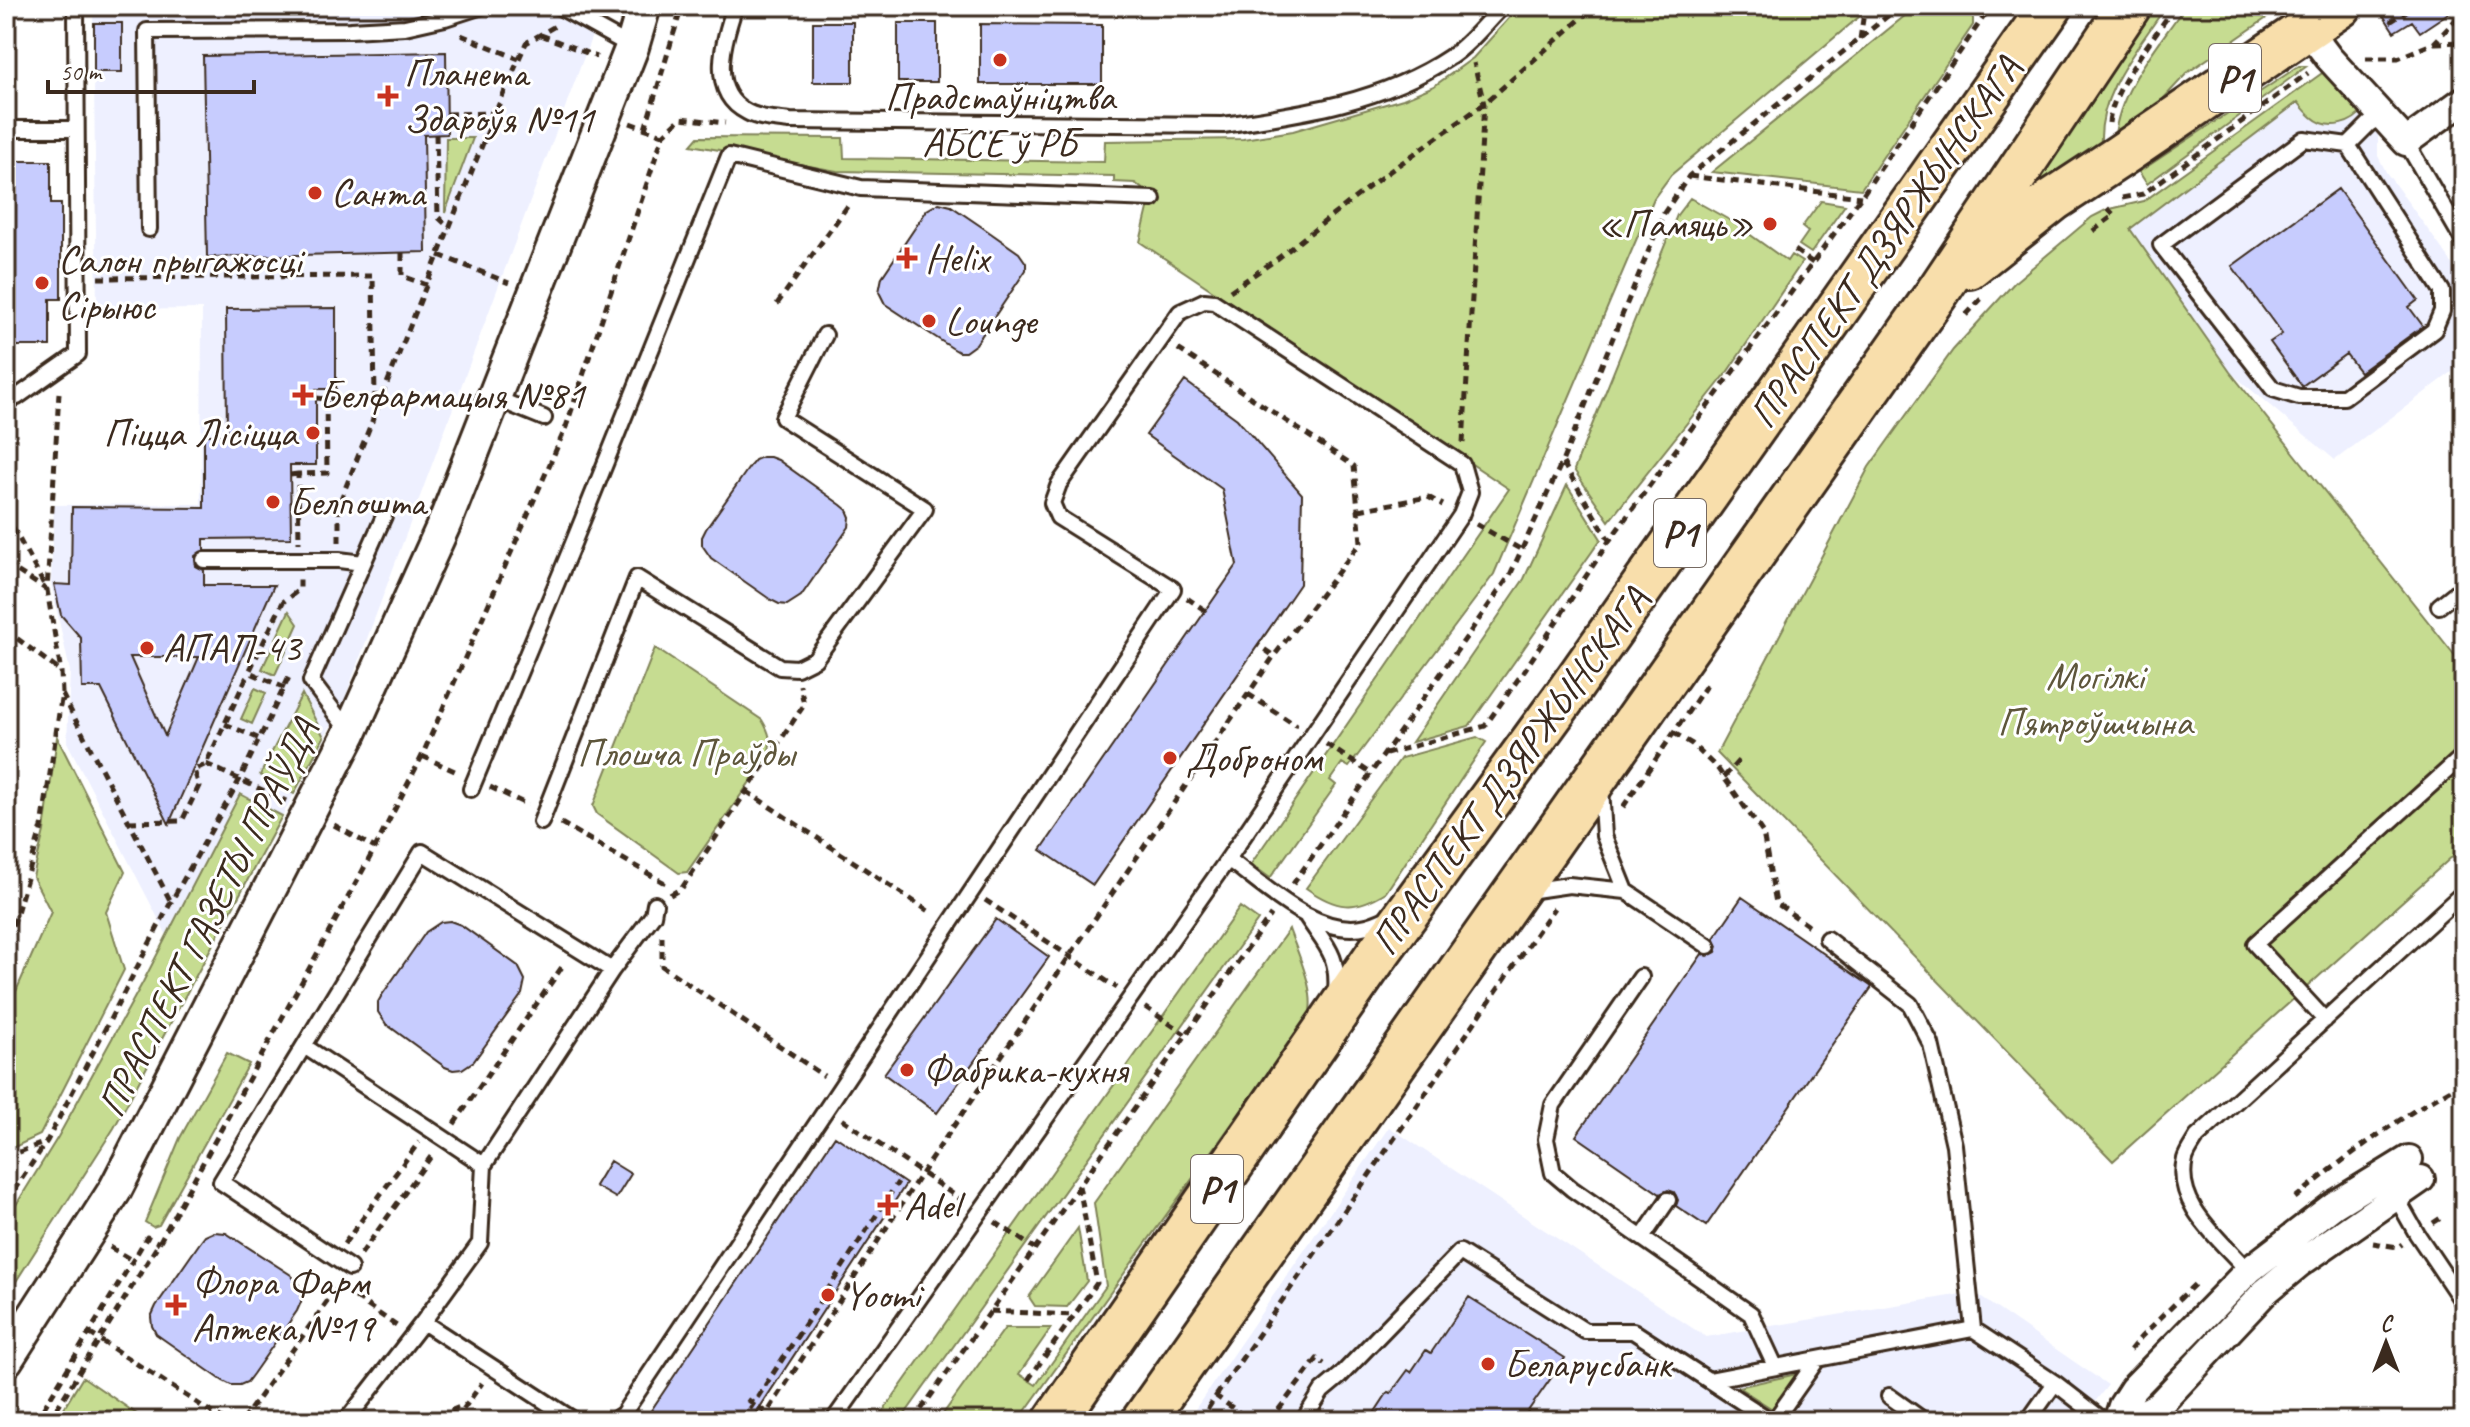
<svg xmlns="http://www.w3.org/2000/svg" width="2470" height="1427" font-family="Caveat,sans-serif">
	<style>
		.built { fill: #eef0ff }
		.green { fill: #c6dc91; stroke: #808358; stroke-width: 2 }
		.building { fill: #c7ccfe; stroke: #3b2a1e; stroke-width: 2; fill-rule: evenodd }
		.lines { fill: none; stroke-linecap: round; stroke-linejoin: round }
		.service-casing { stroke: #3b2a1e; stroke-width: 20 }
		.minor-casing { stroke: #3b2a1e; stroke-width: 32 }
		.tertiary-casing { stroke: #3b2a1e; stroke-width: 38 }
		.primary-casing { stroke: #3b2a1e; stroke-width: 48 }
		.path { stroke: #3b2a1e; stroke-width: 5; stroke-dasharray: 8 6; stroke-linecap: butt }
		.service { stroke: #fff; stroke-width: 14 }
		.minor { stroke: #fff; stroke-width: 26 }
		.tertiary { stroke: #fff; stroke-width: 32 }
		.primary { stroke: #f8deab; stroke-width: 42 }
		.poi-dot { fill: #c8321e; stroke: #fff; stroke-width: 3 }
		.labels { text-anchor: middle; dominant-baseline: central; stroke-width: 6; stroke-linejoin: round; paint-order: stroke }
		.shield { fill: #fff; stroke: #766a62; stroke-width: 2 }
		.shield-label { font-size: 38px; font-weight: bold; fill: #3b2a1e }
		.poi-label { font-size: 40px; fill: #3b2a1e; stroke: #fff; text-anchor: start }
		.street-label { font-size: 40px; fill: #3b2a1e; stroke: #fff }
		.park-label { font-size: 40px; fill: #5e563b; stroke: #fff }
	</style>
	<rect width="100%" height="100%" fill="#fff"/>
	<filter id="ink" filterUnits="userSpaceOnUse"><feTurbulence type="fractalNoise" baseFrequency=".0125" numOctaves="2"/><feDisplacementMap in="SourceGraphic" scale="16" xChannelSelector="R" yChannelSelector="G"/><feConvolveMatrix kernelMatrix="1 2 1 2 8 2 1 2 1" color-interpolation-filters="sRGB"/></filter>
	<g filter="url(#ink)">
		<path class="built" d="M93 6H603L343 703 192 984 67 742 70 671 51 584 54 505 201 504 202 309 97 310Z
			M2319 82 2357 112 2378 134V156L2386 172 2450 260 2464 294V363L2335 460 2230 372 2105 233Z
			M1389 1127 1706 1337 1973 1292 2108 1385 2080 1421H1187Z"/>
		<path class="green" d="M1520 6H1872L1671 175 1654 198 1494 574 1349 767 1342 763 1330 780 1336 785 1270 878 1251 864 1509 489 1140 242 1151 196 1135 183 1114 182V176L837 171 691 145 698 137 843 138 844 158 1104 162 1105 141 1243 139 1293 131 1403 99 1434 86 1473 58Z
			M1917 6H1973V25L1861 189 1712 172Z
			M2152 6H2166C2138 49 2098 91 2101 145L2039 185 2037 180Z
			M2185 6H2284L2187 73 2152 111 2115 136C2119 89 2159 45 2185 6Z
			M2299 66H2307L2147 184 2139 172Z
			M2325 71 2365 108C2353 124 2329 132 2312 117 2307 113 2302 107 2298 102L2130 229 2230 372 2464 667V846L2113 1161 1717 753 1869 467 1953 350 2015 282 2092 217 2106 210 2144 201Z
			M446 138H473L445 213Z
			M1690 198 1731 221 1787 261 1791 255 1802 262 1726 374 1609 521 1574 470 1677 215Z
			M1821 201 1845 205 1811 253 1799 245 1808 232 1802 227Z
			M1567 485 1601 539 1469 726 1412 742 1524 579Z
			M289 611 298 624 275 675 262 669Z
			M655 648 762 720C770 733 772 741 768 756L687 872 679 873 597 814 593 806Z
			M255 688 266 693 252 724 241 719Z
			M302 694 324 737 294 794 260 775Z
			M57 737 125 872 106 912 124 970 40 1135 6 1151V1014L51 912 33 877 44 831Z
			M1477 737 1486 742 1386 892C1354 912 1336 909 1306 888L1401 758Z
			M240 794 282 816 114 1128 6 1297V1221L58 1137 143 982Z
			M1240 907 1258 920 900 1421H876Z
			M1289 929C1297 952 1318 995 1308 1018L1018 1421H938L1005 1328H1051L1019 1374 1036 1385 1106 1286 1094 1203Z
			M227 1053 249 1064 159 1225 153 1227 145 1222 180 1138Z
			M1078 1228 1087 1281 1067 1307 1035 1306 1029 1297Z
			M1801 1373 1774 1410 1738 1387Z
			M83 1377 147 1421H56Z"/>
		<path class="building" d="M2396 6H2459L2420 32 2412 21 2394 32 2383 15Z
			M813 22H853V82H813Z
			M94 23H122V72H94Z
			M898 23H937V82H898Z
			M980 24 1102 25V84H980Z
			M446 52 447 134 424 135 426 252 207 257 203 56Z
			M6 161H51V204H61V299H50V346H6V280H9Z
			M2338 189 2418 300 2409 307 2423 326 2360 372 2346 354 2302 386 2270 342 2282 334 2232 266Z
			M939 203 951 206 982 227 1019 253 1026 263V270L976 344 965 352H959L952 348 885 304 879 292 882 277 927 210Z
			M336 308V389H316V465H290L291 538 204 539V550L195 556 196 566 204 570V585H274L169 824 101 688H82L81 638 61 615 54 584 71 585 72 507 204 508V435H227L226 309ZM130 657H199L165 736Z
			M1185 381 1237 419 1302 494 1300 584 1093 885 1041 850 1237 565 1222 489 1146 435Z
			M762 457H770L778 460 841 505 847 510 850 517 849 527 801 596 787 605 779 604 771 600 711 558 702 545V537L706 529 750 466 755 460Z
			M1742 897 1872 987 1706 1226 1676 1206 1678 1200 1674 1192 1668 1190 1660 1194 1576 1136 1702 954 1708 956 1716 952 1718 946 1714 938Z
			M996 919 1049 957 937 1113 884 1074Z
			M450 921 461 925 518 966 525 980 522 994 474 1061 462 1069 453 1070 445 1067 386 1024 378 1012V1002L382 995 426 932 441 922Z
			M835 1136 906 1184 751 1421H644Z
			M610 1161 631 1174 616 1198 595 1186Z
			M214 1232 226 1233 291 1275 298 1283 301 1292V1302L297 1311 253 1374 247 1382 240 1385H231L223 1381 163 1339 156 1334 152 1326 151 1317 156 1306 199 1244 205 1236Z
			M1469 1297 1565 1358 1521 1421H1369L1388 1392 1391 1393 1408 1370 1411 1372 1426 1350 1431 1353Z"/>
		<g class="lines">
			<g class="service-casing">
				<path id="service" d="M558 6 632 47
					M735 6C724 40 707 92 747 112 759 119 777 119 790 121L1223 125C1301 114 1383 102 1450 57 1469 45 1486 22 1503 6
					M6 129H76
					M2406 142 2464 242
					M2348 145 2442 291V311L2434 330 2344 397H2299L2273 389 2161 245 2304 139 2348 145 2369 124 2383 115
					M149 229 147 31 350 30 405 27 445 18 482 6
					M495 398 544 418
					M6 401 17 397 78 354 76 6
					M204 560H339L363 563
					M2439 606 2464 586
					M350 733 311 681 384 516
					M1601 788 1604 836 1626 891
					M471 789 570 551 729 156 861 188 1153 199
					M541 822 637 578 780 667 797 668 815 659 925 509 783 418 825 335
					M1228 859C1265 886 1318 939 1367 926 1375 924 1383 920 1390 917
					M1528 891 1569 885 1626 891 1708 946
					M1307 917C1326 946 1339 955 1336 992
					M1827 939 1910 1004 1931 1044 1954 1145 1973 1329
					M1641 977 1553 1105 1546 1139 1553 1173 1572 1189 1751 1314 1775 1366
					M2325 1020 2255 944 2464 755
					M304 1046 484 1165
					M2396 1197 2417 1234 2464 1304
					M1642 1238 1668 1200
					M350 1268 221 1182 422 852 612 970
					M2252 1276C2226 1243 2173 1207 2185 1159 2187 1152 2193 1144 2197 1137L2464 892
					M423 1322 575 1421
					M1709 1380 1973 1329 2055 1383 2104 1421
					M1889 1396 1924 1421
					M346 1421 423 1322 480 1243 484 1165 612 970 653 915 655 904
					M613 1421 623 1414 1173 589 1058 517 1052 503 1059 484 1180 312 1204 301 1214 302 1462 464 1470 492 1461 515 1228 859 833 1421
					M1303 1421 1322 1391 1340 1376 1460 1252 1585 1331H1633L1771 1421
					M1774 1421 1817 1360
					M2028 1421 2055 1383"/>
			</g>
			<g class="minor-casing">
				<path id="minor" d="M2307 29 2329 58 2406 142 2464 100
					M2117 1421 2122 1406 2133 1389 2248 1271 2334 1205 2409 1159
					M2129 1421 2159 1405 2265 1292 2300 1263 2421 1179"/>
			</g>
			<g class="tertiary-casing">
				<path id="tertiary" d="M6 1360 115 1190 350 733 445 522 632 47 644 6"/>
			</g>
			<g class="primary-casing">
				<path id="primary" d="M1969 267 2053 200 2120 156 2340 6
					M1055 1421 1376 956 1566 695 2051 6
					M1143 1421 1937 293 2129 6"/>
			</g>
			<path class="path" d="M6 21 22 6
				M2390 22 2414 6
				M461 35 519 59
				M541 35 597 57
				M1860 39 1865 6
				M2435 43 2464 42
				M2366 58H2398L2434 43 2464 11
				M447 114 495 113
				M630 123 663 135
				M2109 123C2113 86 2154 38 2175 6
				M645 129 682 6
				M436 134 438 217 450 228
				M1689 176 1861 197
				M2122 198 2143 194 2308 73
				M2093 231 2114 215 2104 205
				M1795 250 1813 263
				M402 253V276L427 285
				M439 255 509 283
				M98 278 373 276 375 398 326 399 327 473 298 474 299 543
				M1230 291 1277 259 1379 179 1484 104 1595 6
				M777 304 849 204
				M1966 315 1981 299
				M1178 349 1354 466 1361 542 1274 656
				M316 398 326 399
				M1463 443 1484 104 1474 63
				M1563 463 1609 540
				M290 475 298 474
				M1359 510 1428 497 1443 505
				M6 515 47 590 61 672 62 693 42 827 6 950
				M1476 524 1520 549
				M339 542V504L495 113 526 43 555 26
				M6 564 47 590 59 393
				M1187 598 1206 611
				M6 630 61 672
				M285 688 249 672 283 602 300 589V577
				M62 694 171 902
				M1248 694 1297 726
				M225 724 260 739
				M1674 733 1692 744 1718 769 1763 833 1776 903 1813 929
				M1326 744 1372 774
				M1386 754 1485 726 1526 668 1609 541 1861 197 1991 6
				M422 756 459 773
				M206 764 286 801
				M1724 777 1740 759
				M490 787 528 805
				M746 791 933 914
				M1623 807 1710 680
				M129 822 182 821 199 786 194 770 206 764 249 672
				M561 823 663 882 662 886
				M334 825 375 848
				M1293 884 1510 575 1562 462 1664 213 1689 176 1900 6
				M670 895 682 888 804 705 800 685
				M985 900 1117 988
				M662 936V966L824 1076
				M1145 1007 1185 1034
				M842 1119 963 1201
				M454 1124 564 964
				M6 1157 46 1142
				M2295 1198C2348 1155 2403 1114 2464 1082
				M6 1202 47 1141 171 902 240 779 290 675
				M995 1222 1034 1248
				M2433 1223 2444 1216
				M2373 1243 2398 1247 2402 1244
				M344 1244 419 1142
				M110 1247 133 1261
				M361 1254 432 1155
				M344 1289 398 1327
				M991 1311 1072 1315
				M89 1333 225 1421
				M2130 1350 2141 1337 2196 1283
				M1028 1380 1097 1283 1079 1186
				M1216 1396 1554 908
				M747 1399 778 1421
				M36 1421 147 1237 159 1243
				M49 1421 159 1243 375 848 422 756 566 427 663 135 681 118 725 123
				M242 1421 339 1285
				M425 1421 465 1405
				M455 1421 482 1383
				M742 1421 898 1182
				M762 1421 921 1174 1274 656 1258 645
				M913 1421 1271 915
				M1200 1421 1216 1396 1251 1421
				M1270 1421 1317 1359 1324 1364"/>
			<use href="#service" class="service"/>
			<use href="#minor" class="minor"/>
			<use href="#tertiary" class="tertiary"/>
			<use href="#primary" class="primary"/>
		</g>
	</g>
	<g class="poi-dot">
		<circle cx="1000" cy="60" r="8"/>
		<path d="M384 84h8v8h8v8h-8v8h-8v-8h-8v-8h8z"/>
		<circle cx="315" cy="193" r="8"/>
		<circle cx="1770" cy="224" r="8"/>
		<path d="M903 246h8v8h8v8h-8v8h-8v-8h-8v-8h8z"/>
		<circle cx="42" cy="283" r="8"/>
		<circle cx="929" cy="321" r="8"/>
		<path d="M299 383h8v8h8v8h-8v8h-8v-8h-8v-8h8z"/>
		<circle cx="313" cy="433" r="8"/>
		<circle cx="273" cy="502" r="8"/>
		<circle cx="147" cy="648" r="8"/>
		<circle cx="1170" cy="758" r="8"/>
		<circle cx="907" cy="1070" r="8"/>
		<path d="M884 1193h8v8h8v8h-8v8h-8v-8h-8v-8h8z"/>
		<circle cx="828" cy="1295" r="8"/>
		<path d="M172 1293h8v8h8v8h-8v8h-8v-8h-8v-8h8z"/>
		<circle cx="1488" cy="1364" r="8"/>
	</g>
	<g class="labels">
		<g class="shield">
			<rect x="2209" y="44" width="52" height="68" rx="6"/>
			<rect x="1654" y="499" width="52" height="68" rx="6"/>
			<rect x="1191" y="1155" width="52" height="68" rx="6"/>
		</g>
		<g class="shield-label">
			<text x="2235" y="78">Р1</text>
			<text x="1680" y="533">Р1</text>
			<text x="1217" y="1189">Р1</text>
		</g>
		<g class="poi-label">
			<text x="404" y="73">Планета<tspan x="404" dy="46">Здароўя №11</tspan></text>
			<text x="1000" y="97" text-anchor="middle">Прадстаўніцтва<tspan x="1000" dy="46">АБСЕ ў РБ</tspan></text>
			<text x="331" y="193">Санта</text>
			<text x="1754" y="224" text-anchor="end">«Памяць»</text>
			<text x="925" y="258">Helix</text>
			<text x="58" y="260">Салон прыгажосці<tspan x="58" dy="46">Сірыюс</tspan></text>
			<text x="945" y="321">Lounge</text>
			<text x="319" y="395">Белфармацыя №81</text>
			<text x="297" y="433" text-anchor="end">Піцца Лісіцца</text>
			<text x="289" y="502">Белпошта</text>
			<text x="163" y="648">АПАП-43</text>
			<text x="1186" y="758">Доброном</text>
			<text x="923" y="1070">Фабрика-кухня</text>
			<text x="904" y="1205">Adel</text>
			<text x="192" y="1282">Флора Фарм<tspan x="192" dy="46">Аптека №19</tspan></text>
			<text x="844" y="1295">Yoomi</text>
			<text x="1504" y="1364">Беларусбанк</text>
		</g>
		<g class="street-label">
			<text transform="translate(1885 242) rotate(-55)">ПРАСПЕКТ ДЗЯРЖЫНСКАГА</text>
			<text transform="translate(1510 771) rotate(-54)">ПРАСПЕКТ ДЗЯРЖЫНСКАГА</text>
			<text transform="translate(208 918) rotate(-63)">ПРАСПЕКТ ГАЗЕТЫ ПРАЎДА</text>
		</g>
		<g class="park-label">
			<text x="2095" y="676">Могілкі<tspan x="2095" dy="46">Пятроўшчына</tspan></text>
			<text x="686" y="753">Плошча Праўды</text>
		</g>
	</g>
	<rect width="2470" height="1427" fill="none" stroke="#fff" stroke-width="32"/>
	<rect x="16" y="16" width="2438" height="1395" fill="none" stroke="#3b2a1e" stroke-width="3" filter="url(#ink)"/>
	<g transform="translate(2386 1343)" stroke="#ffffff" stroke-width="6" paint-order="stroke">
	<path d="M0-6L14 30L0 20L-14 30Z" fill="#3b2a1e"/>
	<text y="-12" font-size="22" font-weight="bold" text-anchor="middle" fill="#3b2a1e">С</text>
	</g>
	<path d="M48 80v12h206v-12" fill="none" stroke="#3b2a1e" stroke-width="4"/>
	<text x="60" y="80" font-size="24" fill="#3b2a1e" stroke="#ffffff" stroke-width="6" paint-order="stroke">50 m</text>
</svg>
